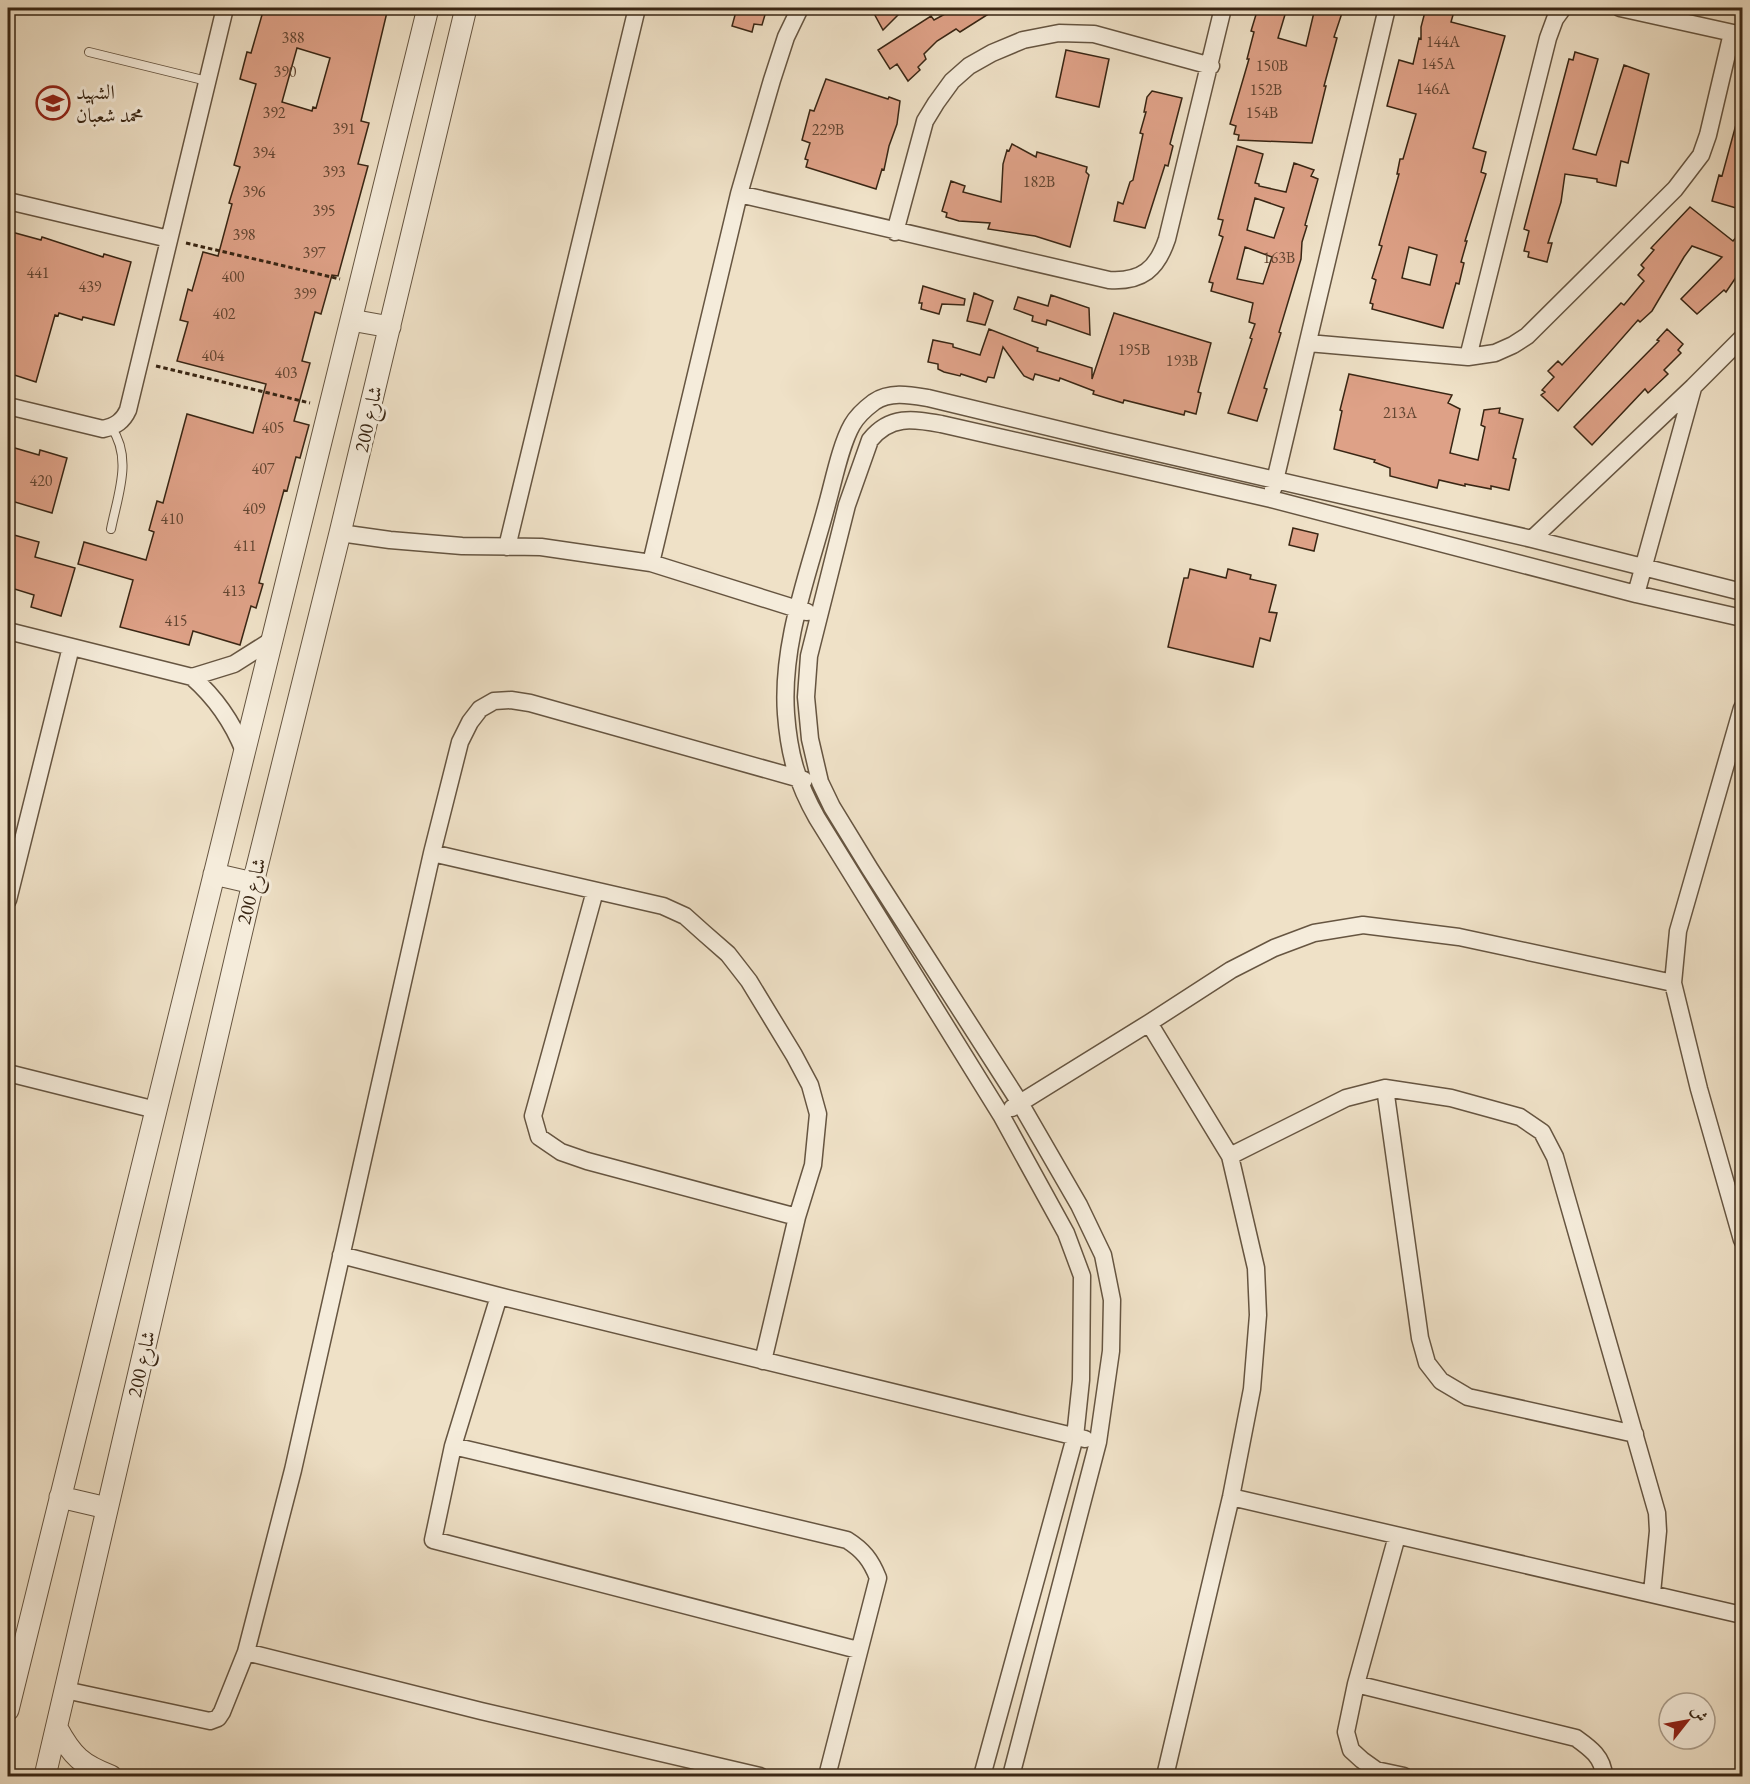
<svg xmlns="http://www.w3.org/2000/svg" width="1750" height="1784" font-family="'EB Garamond',Amiri,serif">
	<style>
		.building { fill: #dea187; stroke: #392614; stroke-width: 1.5; fill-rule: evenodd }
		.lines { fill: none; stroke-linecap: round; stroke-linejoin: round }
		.service-casing { stroke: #665541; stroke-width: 10 }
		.minor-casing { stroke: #665541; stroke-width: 19 }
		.tertiary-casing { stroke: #665541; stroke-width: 23 }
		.path { stroke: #392614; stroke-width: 3; stroke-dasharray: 4.5 3; stroke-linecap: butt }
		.service { stroke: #f5ecdb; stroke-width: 8 }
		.minor { stroke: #f5ecdb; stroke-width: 16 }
		.tertiary { stroke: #f5ecdb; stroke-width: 21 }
		.labels { text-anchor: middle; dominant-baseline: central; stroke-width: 6; stroke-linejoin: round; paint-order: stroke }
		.number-label { font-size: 16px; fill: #624531 }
		.poi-label { font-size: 20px; fill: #392614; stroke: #f5ecdb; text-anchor: start }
		.street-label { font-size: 20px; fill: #392614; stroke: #f5ecdb }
	</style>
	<rect width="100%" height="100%" fill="#efe1c7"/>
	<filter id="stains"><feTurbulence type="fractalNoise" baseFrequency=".00333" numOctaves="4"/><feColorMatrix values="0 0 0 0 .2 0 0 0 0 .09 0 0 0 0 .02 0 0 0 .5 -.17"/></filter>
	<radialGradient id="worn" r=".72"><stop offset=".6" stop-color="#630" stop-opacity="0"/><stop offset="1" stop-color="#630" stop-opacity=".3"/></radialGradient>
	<path class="building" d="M264 8H388L361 121 369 123 358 164 368 166 338 276 332 275 321 314 315 312 302 361 310 363 294 421 309 425 300 458 296 457 287 491 284 490 259 583 263 584 256 608 251 606 240 645 193 631 189 645 120 627 133 580 78 564 84 542 146 560 154 532 149 530 157 501 163 503 187 414 253 433 266 384 177 361 188 322 180 320 188 289 192 291 203 252 218 256 232 204 229 203 240 167 234 165 256 84 240 79 247 52 251 53ZM297 48 330 58 316 108 313 107 312 111 282 102Z
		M737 8H767L762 25 754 24 752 32 732 26Z
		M871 8H905L883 30Z
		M956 8H998L960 32 956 29 937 41 924 54 926 59 918 67 920 70 908 81 897 64 890 69 878 50 931 16 934 20Z
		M1258 8H1287L1278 38 1306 46 1315 8H1340L1339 12 1342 13 1334 37 1337 38 1324 86H1326L1312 143 1238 140 1239 135 1234 134 1236 126 1230 124 1249 59H1247L1254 32 1251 31Z
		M1426 8H1455L1451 22 1505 36 1473 148 1486 152 1481 172 1486 174 1465 241H1467L1461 262 1464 263 1459 284 1456 283 1443 328 1372 309 1373 304 1370 303 1376 280 1372 278 1382 246 1379 245 1399 174H1397L1400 159H1403L1416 114 1387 106 1399 60 1413 64 1419 38 1421 39V27ZM1409 247 1437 255 1430 285 1402 278Z
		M1066 50 1109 59 1099 107 1056 97Z
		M1575 52 1598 59 1573 149 1596 155 1624 65 1649 74 1628 163 1621 161 1616 186 1597 182V179L1565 174 1561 202 1548 243H1552L1547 262 1528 257 1529 252 1524 251 1529 231 1524 229 1569 59 1573 60Z
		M826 79 888 99 889 97 900 101 897 124 889 146 884 170 882 169 876 189 806 167 808 160 805 159 810 143 802 140 810 110 814 111Z
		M1152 91 1182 98 1170 144 1173 146 1168 166 1165 165 1145 228 1114 221 1118 202 1123 204 1130 182 1133 180 1143 134 1140 133 1146 112H1144L1147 97Z
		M1738 117 1743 118V210L1712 201 1719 175 1722 176Z
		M1012 144 1036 157 1037 152 1087 167 1086 172 1089 175 1070 247 1035 236 988 229 990 223 959 221 946 217 947 213 942 211 951 181 965 186 963 192 1001 202 1003 164 1007 150 1009 151Z
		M1237 146 1263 154 1255 183 1259 184V186L1286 192 1294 163 1314 170 1311 176 1318 179 1305 225 1307 226 1302 242 1301 259 1279 332 1281 333 1264 388 1267 389 1257 421 1228 413 1252 339 1250 338 1255 324 1249 322 1253 303 1211 291 1213 283 1209 282 1223 237 1219 235 1223 220 1218 219ZM1255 198 1284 208 1274 238 1247 230ZM1245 247 1272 257 1263 284 1237 279Z
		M1690 207 1733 241 1743 229V267L1726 292 1724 290 1697 314 1681 299 1722 257 1692 246 1684 257 1652 311 1640 322 1638 320 1558 411 1541 395 1545 392 1542 390 1554 377 1548 371 1558 361 1562 365 1621 303 1624 305 1644 281 1638 275 1644 268 1641 265 1654 250 1651 248Z
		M8 231 41 240 42 237 103 257 104 254 131 262 114 325 83 317 82 320 59 313 58 316 55 315 36 382 8 373Z
		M923 286 965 299 964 305 942 304 939 314 921 309 922 303H919Z
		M974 293 993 301 985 325 967 321Z
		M1051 295 1089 308 1090 335 1047 320 1046 325 1032 321 1033 316 1014 309 1018 297 1048 306Z
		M1114 313 1211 343 1198 392 1201 393 1196 414 1185 411 1184 415 1124 400 1123 403 1093 394 1094 391 1060 378 1059 381 1035 374 1033 380 1024 376 1003 347 994 378 988 377 986 382 961 374 960 376 944 372 938 369V364L928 362 933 340 953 344V347L980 355 989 329 1038 348 1037 351 1092 368V379Z
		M1667 329 1683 344 1678 350 1681 353 1664 370 1668 374 1648 393 1645 389 1592 445 1574 427 1659 341 1657 340Z
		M1349 374 1452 395 1448 403 1460 409 1450 453 1478 460 1485 427 1481 425 1484 410 1500 408 1499 413 1523 419 1513 458 1516 459 1509 490 1491 486V489L1465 484V486L1439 480 1437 488 1390 476V468L1374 462 1375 460 1334 449 1342 411 1340 410Z
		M8 446 39 455 40 450 67 458 52 513 8 500Z
		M1293 528 1318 534 1314 551 1289 545Z
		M14 535 39 542 35 557 75 568 61 616 31 607 34 595 8 587V556Z
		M1190 569 1226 578 1228 569 1251 575 1250 579 1276 585 1269 612 1277 613 1270 641 1260 638 1253 667 1168 647 1184 578H1188Z"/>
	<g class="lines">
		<g class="service-casing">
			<path id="service" d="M89 52 207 81
				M111 529C118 494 133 458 111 427"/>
		</g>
		<g class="minor-casing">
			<path id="minor" d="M1620 8 1742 35
				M739 194 1109 280C1142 282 1157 269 1167 239L1223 8
				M8 201 169 239
				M895 232 925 121 936 103 952 81 969 66 992 53 1023 40 1059 33 1094 34 1211 66
				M1308 343 1468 357 1495 353 1513 345 1527 336 1675 189 1701 155 1708 135 1732 33
				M1468 357 1548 38 1555 19 1563 8
				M8 406 103 429C116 426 123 421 128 410L225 8
				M1273 489 1387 8
				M340 533 390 540 462 546 541 547 651 563 807 612
				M1532 539 1693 387 1742 338
				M507 547 637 8
				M651 563 739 194 772 80 786 37 800 8
				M1636 594 1693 388
				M8 631 192 677 234 664 272 640
				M192 677C216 698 232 721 244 751
				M1742 708 1678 931 1673 983 1699 1089 1742 1240
				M432 853 663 906 685 916 704 933 728 954 749 981 794 1055 810 1085 818 1114 813 1165 797 1217 763 1361
				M595 891 533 1116 539 1137 561 1152 587 1161 797 1217
				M8 900 71 647
				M1149 1023 1230 1156 1256 1268 1258 1315 1252 1389 1231 1497 1165 1776
				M8 1073 156 1110
				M1385 1088 1420 1338 1427 1363 1441 1381 1468 1397 1635 1434
				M1012 1108 1149 1023 1231 970 1274 948 1314 933 1363 925 1459 937 1673 983
				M1230 1156 1346 1098 1385 1088 1451 1098 1520 1117 1542 1132 1555 1157 1657 1513 1658 1531 1652 1593
				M341 1255 499 1296 1085 1439
				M499 1296 453 1446 433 1540 858 1650
				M453 1446 847 1540C863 1550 871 1560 878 1578L827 1776
				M1231 1497 1742 1615
				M1397 1536 1356 1684 1346 1732 1351 1750 1362 1760 1376 1770 1404 1776
				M1356 1684 1576 1738C1590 1748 1603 1757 1604 1776
				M65 1690 210 1721 218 1718 222 1712 246 1652
				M760 1776 481 1711 246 1652 293 1470 432 853 460 742 470 722 480 709 494 701 511 700 530 703 804 780
				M982 1776 1075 1437 1081 1380 1082 1276 1066 1233 1001 1115 817 818C797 783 789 754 786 714 781 644 808 575 826 508 833 484 840 446 852 425 857 416 866 408 874 402 890 391 910 395 928 398L1106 441 1532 539 1742 592
				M1011 1776 1098 1442 1111 1351 1112 1300 1103 1255 1079 1205 1020 1103 870 869 832 807 820 782 810 739 806 697 809 656 847 505 870 440C890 415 913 419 941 424L1271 499 1636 594 1742 618"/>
		</g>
		<g class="tertiary-casing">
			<path id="tertiary" d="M351 320 390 327
				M214 874 253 883
				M60 1497 107 1508
				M8 1710 428 8
				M57 1728C72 1756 82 1765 111 1776
				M45 1776 253 883 340 533 466 8"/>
		</g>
		<path class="path" d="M186 243 340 279
			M156 366 310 403"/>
		<use href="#service" class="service"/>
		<use href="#minor" class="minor"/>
		<use href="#tertiary" class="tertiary"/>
	</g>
	<defs>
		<g id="school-ring" transform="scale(1.725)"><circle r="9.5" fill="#f5ecdb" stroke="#8f2418" stroke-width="1.5"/><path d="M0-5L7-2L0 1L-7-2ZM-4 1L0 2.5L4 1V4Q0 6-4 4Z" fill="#8f2418"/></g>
	</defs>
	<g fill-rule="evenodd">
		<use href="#school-ring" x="53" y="103"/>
	</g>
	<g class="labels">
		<g class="number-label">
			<text x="293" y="37">388</text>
			<text x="1443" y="41">144A</text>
			<text x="1438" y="63">145A</text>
			<text x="1272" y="65">150B</text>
			<text x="285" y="71">390</text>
			<text x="1433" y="88">146A</text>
			<text x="1266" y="89">152B</text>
			<text x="274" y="112">392</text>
			<text x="1262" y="112">154B</text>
			<text x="344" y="128">391</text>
			<text x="828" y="129">229B</text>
			<text x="264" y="152">394</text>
			<text x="334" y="171">393</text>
			<text x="1039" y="181">182B</text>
			<text x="254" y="191">396</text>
			<text x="324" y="210">395</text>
			<text x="244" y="234">398</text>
			<text x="314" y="252">397</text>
			<text x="1279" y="257">163B</text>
			<text x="38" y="272">441</text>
			<text x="233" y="276">400</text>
			<text x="90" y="286">439</text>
			<text x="305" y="293">399</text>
			<text x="224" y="313">402</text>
			<text x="1134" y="349">195B</text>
			<text x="213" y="355">404</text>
			<text x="1182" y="360">193B</text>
			<text x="286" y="372">403</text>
			<text x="1400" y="412">213A</text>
			<text x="273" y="427">405</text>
			<text x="263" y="468">407</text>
			<text x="41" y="480">420</text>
			<text x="254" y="508">409</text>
			<text x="172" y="518">410</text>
			<text x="245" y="545">411</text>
			<text x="234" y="590">413</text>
			<text x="176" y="620">415</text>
		</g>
		<g class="poi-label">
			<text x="76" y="92">الشهيد<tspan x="76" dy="23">محمد شعبان</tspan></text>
		</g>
		<g class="street-label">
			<text transform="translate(368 419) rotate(-77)">شارع 200</text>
			<text transform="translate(251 891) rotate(-76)">شارع 200</text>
			<text transform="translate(141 1364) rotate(-77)">شارع 200</text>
		</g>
	</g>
	<rect width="1750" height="1784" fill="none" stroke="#efe1c7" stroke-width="30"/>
	<rect x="9" y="9" width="1732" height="1766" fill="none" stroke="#392614" stroke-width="3"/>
	<rect x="15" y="15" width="1720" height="1754" fill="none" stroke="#392614" stroke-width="1.5"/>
	<g transform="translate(1687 1721) rotate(59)"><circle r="28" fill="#f5ecdb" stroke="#aa9d8b" stroke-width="1.5"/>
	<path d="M0-4.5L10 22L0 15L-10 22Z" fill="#8f2418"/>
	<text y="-9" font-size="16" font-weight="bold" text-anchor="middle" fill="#392614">ش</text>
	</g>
	<rect width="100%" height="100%" filter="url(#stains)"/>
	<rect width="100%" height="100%" fill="url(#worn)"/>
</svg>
